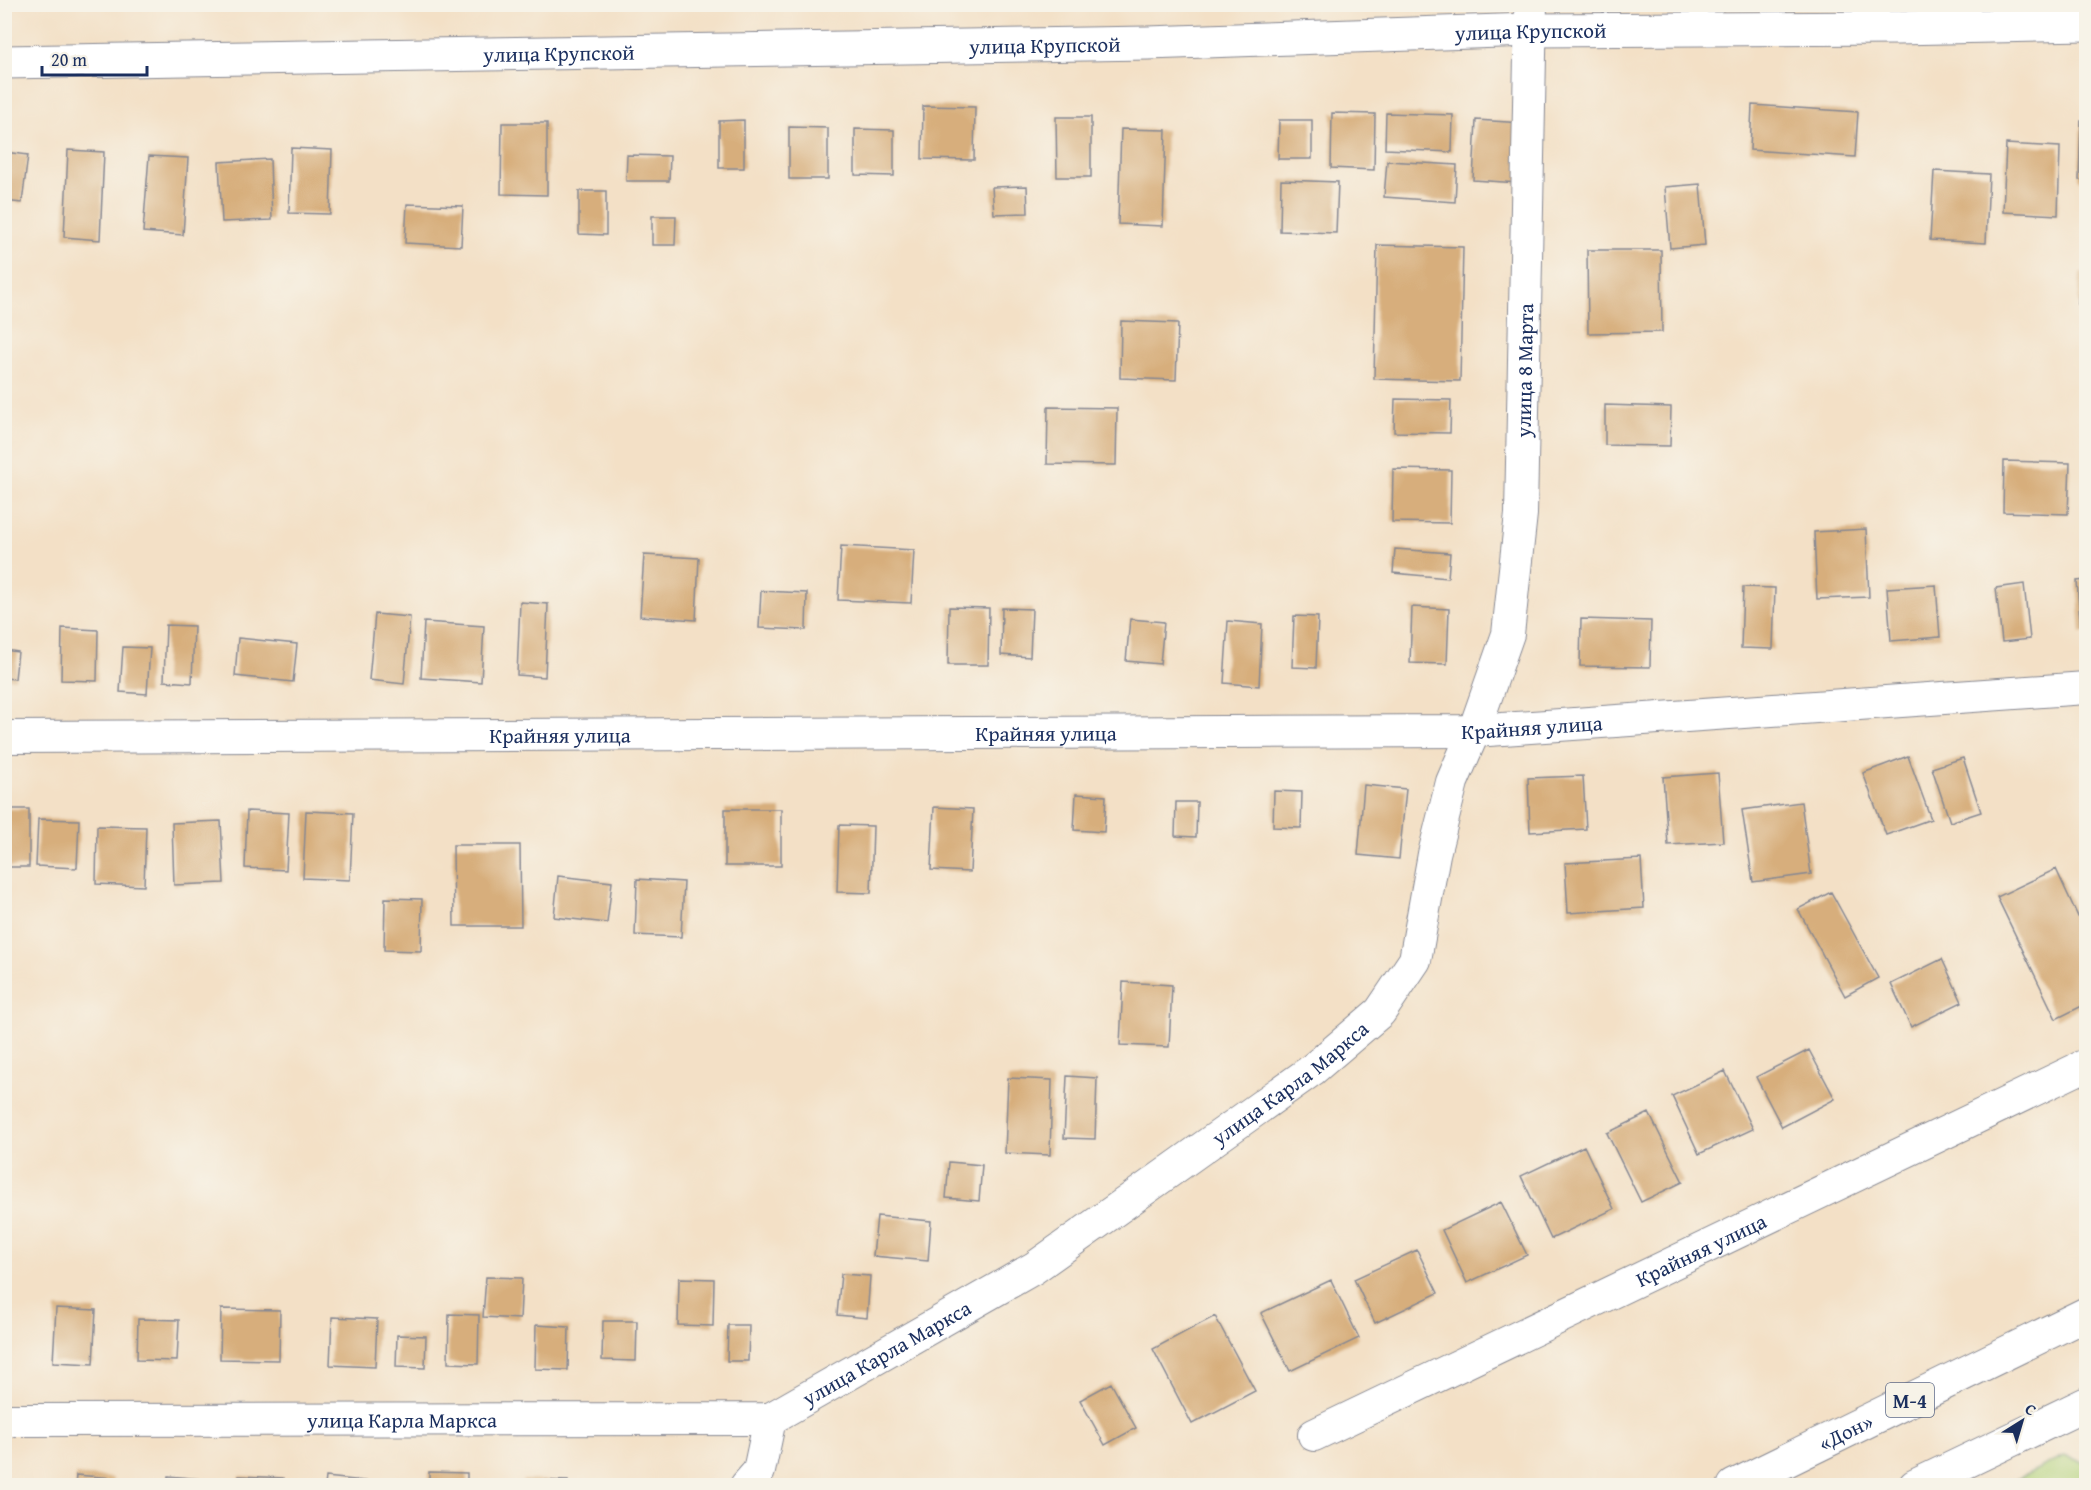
<svg xmlns="http://www.w3.org/2000/svg" width="2091" height="1490" font-family="'Gentium Book Plus',serif">
	<style>
		.green { fill: #b2d179; stroke: #66806c; stroke-width: 1.5 }
		.building { fill: #d7ae7b }
		.lines { fill: none; stroke-linecap: round; stroke-linejoin: round }
		.minor-casing { stroke: #878892; stroke-width: 34 }
		.tertiary-casing { stroke: #878892; stroke-width: 35 }
		.trunk-casing { stroke: #878892; stroke-width: 35 }
		.minor { stroke: #fff; stroke-width: 32 }
		.tertiary { stroke: #fff; stroke-width: 33 }
		.trunk { stroke: #fff; stroke-width: 33 }
		.labels { text-anchor: middle; dominant-baseline: central; stroke-width: 5; stroke-linejoin: round; paint-order: stroke }
		.shield { fill: #f7f3e8; stroke: #5d6a87; stroke-width: 1.5 }
		.shield-label { font-size: 20px; font-weight: bold; fill: #1b2f5e }
		.street-label { font-size: 21px; fill: #1b2f5e; stroke: #f7f3e8 }
	</style>
	<rect width="100%" height="100%" fill="#f7f3e8"/>
	<filter id="ink" filterUnits="userSpaceOnUse"><feTurbulence type="fractalNoise" baseFrequency=".0167" numOctaves="2"/><feDisplacementMap in="SourceGraphic" scale="12" xChannelSelector="R" yChannelSelector="G"/><feConvolveMatrix kernelMatrix="1 2 1 2 8 2 1 2 1" color-interpolation-filters="sRGB"/></filter>
	<filter id="wash" filterUnits="userSpaceOnUse"><feTurbulence type="fractalNoise" baseFrequency=".008" numOctaves="4" result="noise"/><feDisplacementMap in="SourceGraphic" scale="24" xChannelSelector="R" yChannelSelector="G"/><feGaussianBlur stdDeviation="1.35" result="paint"/><feColorMatrix in="noise" values="0 0 0 0 0 0 0 0 0 0 0 0 0 0 0 0 0 1.4 0 .05"/><feComposite in="paint" operator="in"/></filter>
	<g filter="url(#wash)">
		<rect width="100%" height="100%" fill="#f3e0c6"/>
		<path class="green" d="M2064 1456 2086 1463V1485H2005Z"/>
		<g id="blocks">
			<path class="building" d="M1752 105 1858 112 1855 157 1750 150Z
				M923 106 975 107 974 160 922 159Z
				M1332 113 1375 114 1374 170 1331 168Z
				M1386 113 1453 115 1452 152 1385 149Z
				M1056 117H1091V177H1057Z
				M744 120V168H719V121Z
				M1279 120H1312V159H1278Z
				M1476 120 1523 123 1519 183 1473 180Z
				M2081 121H2086V181L2079 180Z
				M502 123H547V195L501 194Z
				M789 127 828 128V179H789Z
				M855 129 894 130V176L855 175Z
				M1121 129 1166 130 1163 226 1118 224Z
				M2006 144 2060 147 2058 215 2003 212Z
				M291 148 332 150 330 214 289 213Z
				M68 150 104 152 100 240 64 237Z
				M4 152 28 155 22 203 4 201Z
				M627 155 670 156 669 181H626Z
				M149 156 188 158 183 235 143 232Z
				M270 159 272 220 222 222 219 162Z
				M1387 161 1457 165 1455 202 1384 197Z
				M1934 171 1989 174 1986 243 1930 240Z
				M1281 180 1338 182 1336 233 1280 231Z
				M1700 184 1705 245 1670 248 1665 187Z
				M1027 186 1028 213 994 214 992 187Z
				M579 191H606V235L579 234Z
				M407 204 463 206 461 246 405 243Z
				M652 216H676L675 245H652Z
				M1377 245 1463 247 1460 381 1374 379Z
				M1587 250H1661L1662 332 1588 333Z
				M2080 273H2086V304H2078Z
				M1121 321 1178 323 1176 380 1120 378Z
				M1395 399 1451 400 1450 433 1394 432Z
				M1605 405 1671 407 1670 446 1605 445Z
				M1048 407 1117 408 1116 465 1047 464Z
				M2004 461 2070 463 2068 514 2003 512Z
				M1393 469 1451 470 1450 523 1392 522Z
				M1866 529 1869 597 1817 599 1814 532Z
				M841 546 914 550 911 603 838 600Z
				M1395 549 1450 553 1448 578 1393 573Z
				M644 555 699 558 696 620 640 616Z
				M2086 580V632L2081 633 2077 581Z
				M2024 584 2030 639 2002 642 1996 588Z
				M1936 585 1940 637 1891 641 1887 588Z
				M1743 587 1775 588 1773 649 1741 648Z
				M761 591 807 593 806 630 759 628Z
				M520 602 548 604 545 677 517 675Z
				M949 607 989 608 988 665H948Z
				M1412 607 1449 609 1447 664 1410 663Z
				M1002 608 1032 609 1030 657 1001 655Z
				M375 614 410 617 404 684 369 680Z
				M1294 616 1318 617 1316 668 1292 667Z
				M1130 619 1164 622 1160 664 1126 661Z
				M1581 619 1651 621 1650 667 1580 666Z
				M1228 621 1262 624 1259 686 1224 683Z
				M424 622 484 626 481 682 421 678Z
				M166 625 194 626 192 683 164 681Z
				M62 628 98 630 97 681 61 680Z
				M238 638 297 644 293 682 235 676Z
				M123 647 150 648 147 694 120 692Z
				M4 650 18 652 15 679 4 678Z
				M1908 756 1931 819 1886 835 1863 773Z
				M1963 758 1981 812 1950 822 1932 768Z
				M1718 773 1723 842 1668 845 1663 777Z
				M1583 776 1586 829 1530 832 1528 778Z
				M1364 785 1406 789 1399 859 1358 855Z
				M1274 791 1302 792 1301 828 1273 827Z
				M1076 794 1106 796 1104 832 1074 830Z
				M1176 802H1197L1196 837 1175 836Z
				M1801 802 1811 874 1753 882 1742 810Z
				M934 807 973 809 970 872 931 870Z
				M4 809H29V867H4Z
				M725 809H781V866H725Z
				M247 811 289 813 286 870 245 868Z
				M306 811 353 813 350 880 303 878Z
				M38 819 79 820 77 868 36 866Z
				M221 821 224 883 174 885 172 823Z
				M839 825 873 826 871 893 837 892Z
				M97 826 146 827 144 886 96 884Z
				M453 845H520L521 926H454Z
				M1641 859 1644 908 1568 913 1565 863Z
				M2056 869 2086 934V1004L2056 1019 1997 897Z
				M558 876 612 882 607 923 554 917Z
				M637 879 684 882 681 937 635 935Z
				M1831 892 1878 978 1845 996 1798 909Z
				M385 898 422 899 421 951 384 950Z
				M1942 959 1962 1002 1911 1027 1891 984Z
				M1123 982 1172 985 1169 1047 1120 1045Z
				M1809 1050 1835 1099 1782 1127 1756 1077Z
				M1725 1071 1753 1129 1699 1154 1672 1096Z
				M1067 1076 1097 1078 1095 1139 1064 1138Z
				M1008 1078 1052 1080 1050 1155 1005 1153Z
				M1649 1113 1683 1182 1641 1202 1607 1133Z
				M1584 1146 1614 1209 1551 1239 1521 1176Z
				M949 1162 982 1165 979 1201 946 1198Z
				M1501 1202 1527 1255 1467 1283 1442 1230Z
				M877 1216 931 1221 928 1261 873 1256Z
				M1417 1250 1438 1293 1375 1323 1354 1279Z
				M841 1274 870 1276 867 1318 837 1315Z
				M486 1277 522 1278 520 1319 483 1317Z
				M679 1278 714 1279 713 1326 678 1325Z
				M1331 1280 1359 1338 1290 1371 1261 1313Z
				M56 1308 96 1310 93 1364 53 1362Z
				M221 1309 280 1310 279 1360 220 1359Z
				M449 1314 479 1315 478 1364 448 1363Z
				M1215 1316 1255 1391 1192 1424 1153 1349Z
				M332 1317 377 1319 375 1367 330 1365Z
				M138 1319 179 1320 177 1361 137 1360Z
				M603 1321H637L636 1361 602 1360Z
				M536 1325 569 1327 568 1370 535 1369Z
				M728 1325H749L748 1361H727Z
				M397 1335 426 1336 425 1368 396 1367Z
				M1111 1383 1136 1428 1105 1445 1080 1400Z
				M429 1472 467 1473V1486H429Z
				M76 1475 113 1478V1486H75Z
				M168 1476 202 1479 201 1486H167Z
				M239 1476 283 1478V1486H238Z
				M326 1477 373 1482 372 1486H325Z
				M523 1480 568 1481V1486H522Z"/>
		</g>
	</g>
	<g filter="url(#ink)">
		<use href="#blocks" fill-opacity="0" stroke="#878892" stroke-width="1.5"/>
		<g class="lines">
			<g class="minor-casing">
				<g id="minor">
					<path id="s1" d="M4 737 1474 731 2086 688"/>
					<path id="s2" d="M4 1420 770 1419 1034 1268 1312 1070 1380 1012 1415 960 1434 854 1452 782 1474 731 1508 634 1521 514 1531 4"/>
					<path id="s3" d="M1314 1435 2086 1065"/>
					<path d="M746 1486 759 1471 770 1419"/>
				</g>
			</g>
			<g class="tertiary-casing">
				<g id="tertiary">
					<path id="s4" d="M4 62 1148 43 1531 30 1897 28 2086 24"/>
				</g>
			</g>
			<g class="trunk-casing">
				<g id="trunk">
					<path id="s5" d="M1734 1486 2086 1314"/>
					<path d="M1915 1486 2086 1404"/>
				</g>
			</g>
			<use href="#minor" class="minor"/>
			<use href="#tertiary" class="tertiary"/>
			<use href="#trunk" class="trunk"/>
		</g>
	</g>
	<g class="labels">
		<rect class="shield" x="1886" y="1383" width="48" height="34" rx="4.5"/>
		<g class="shield-label">
			<text x="1910" y="1400">М-4</text>
		</g>
		<g class="street-label">
			<text stroke="none"><textPath href="#s4" startOffset="1527">улица Крупской</textPath></text>
			<text stroke="none"><textPath href="#s4" startOffset="1041">улица Крупской</textPath></text>
			<text stroke="none"><textPath href="#s4" startOffset="555">улица Крупской</textPath></text>
			<text stroke="none"><textPath href="#s2" startOffset="2168">улица 8 Марта</textPath></text>
			<text stroke="none"><textPath href="#s1" startOffset="1528">Крайняя улица</textPath></text>
			<text stroke="none"><textPath href="#s1" startOffset="1042">Крайняя улица</textPath></text>
			<text stroke="none"><textPath href="#s1" startOffset="556">Крайняя улица</textPath></text>
			<text stroke="none"><textPath href="#s2" startOffset="1386">улица Карла Маркса</textPath></text>
			<text stroke="none"><textPath href="#s3" startOffset="429">Крайняя улица</textPath></text>
			<text stroke="none"><textPath href="#s2" startOffset="900">улица Карла Маркса</textPath></text>
			<text stroke="none"><textPath href="#s2" startOffset="398">улица Карла Маркса</textPath></text>
			<text stroke="none"><textPath href="#s5" startOffset="124">«Дон»</textPath></text>
		</g>
	</g>
	<rect width="2091" height="1490" fill="none" stroke="#f7f3e8" stroke-width="24"/>
	<g transform="translate(2022 1421) rotate(37)" stroke="#f7f3e8" stroke-width="4.5" paint-order="stroke">
	<path d="M0-4.5L10 22L0 15L-10 22Z" fill="#1b2f5e"/>
	<text y="-9" font-size="16" font-weight="bold" text-anchor="middle" fill="#1b2f5e">С</text>
	</g>
	<path d="M42 66v9h105v-9" fill="none" stroke="#1b2f5e" stroke-width="3"/>
	<text x="51" y="66" font-size="18" fill="#1b2f5e" stroke="#f7f3e8" stroke-width="4.5" paint-order="stroke">20 m</text>
</svg>
